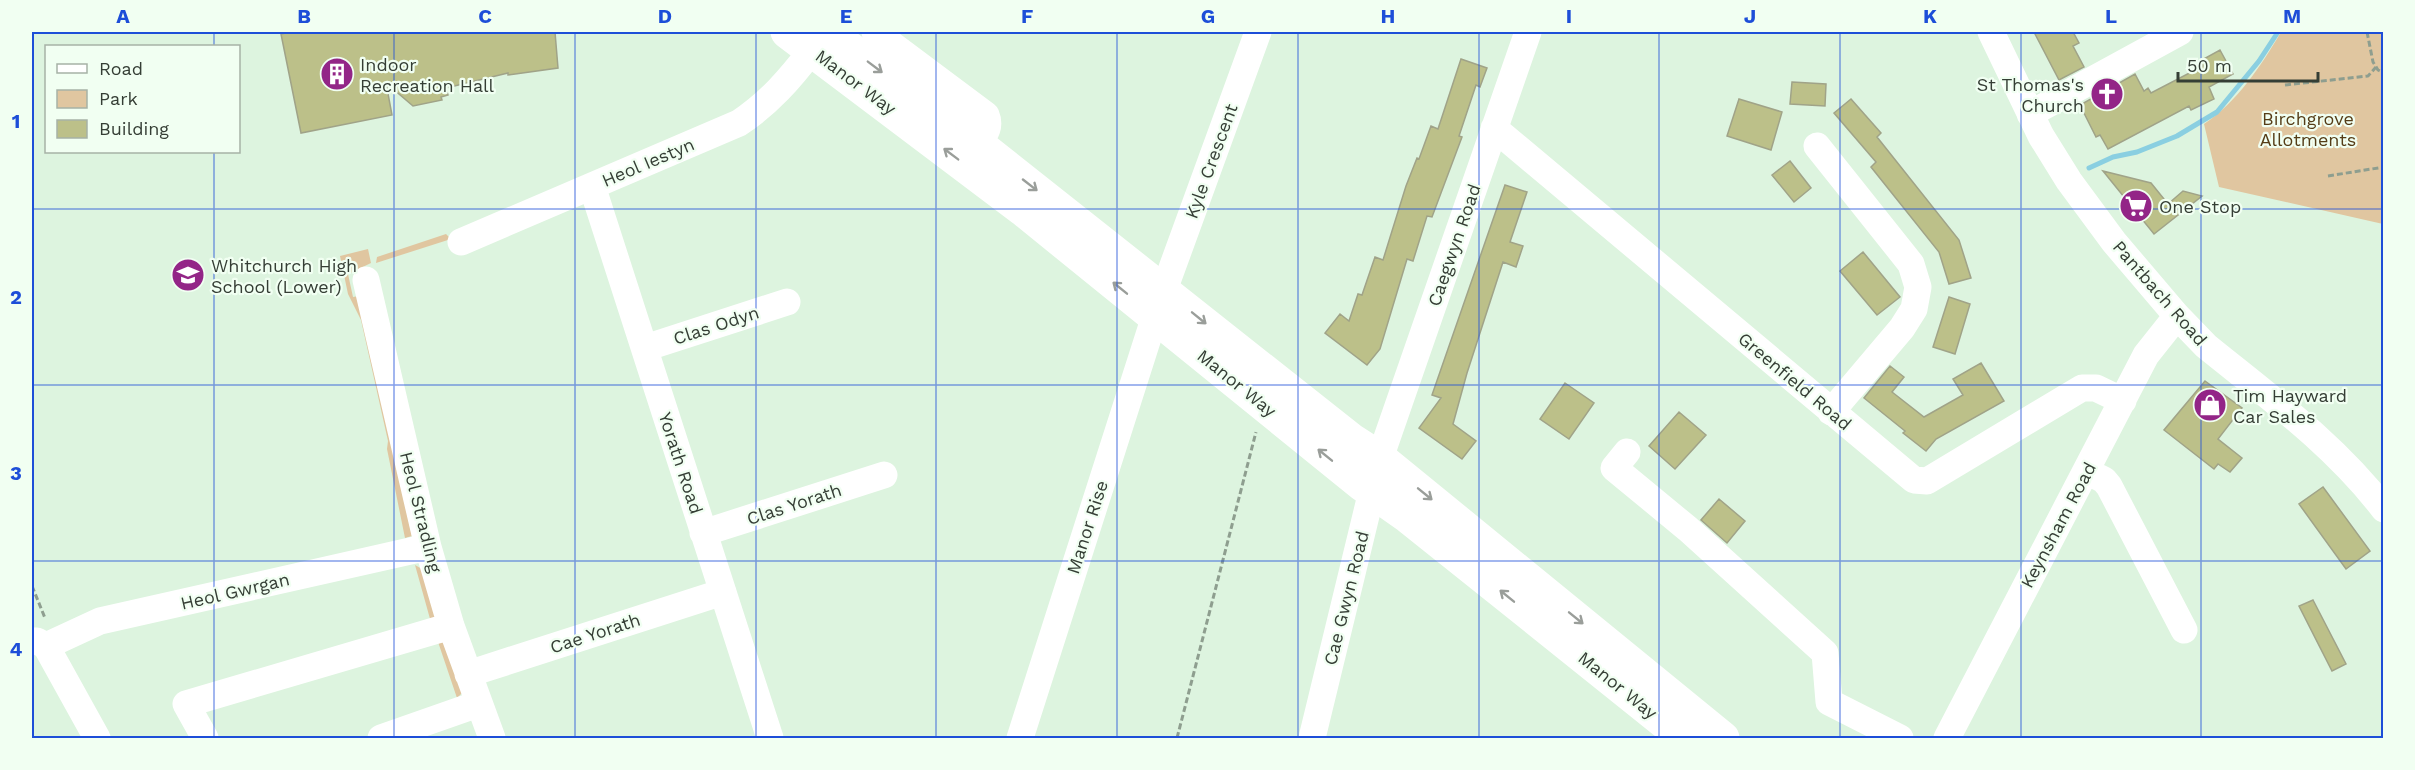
<svg xmlns="http://www.w3.org/2000/svg" width="2415" height="770" font-family="'Work Sans',sans-serif">
	<style>
		.green { fill: #e0c6a0 }
		.lines { fill: none; stroke-linecap: round; stroke-linejoin: round }
		.stream { stroke: #8acfe1; stroke-width: 5 }
		.building { fill: #bcc089; stroke: #a0a388; stroke-width: 1.5 }
		.path { stroke: #8e9e8f; stroke-width: 3; stroke-dasharray: 6 3; stroke-linecap: butt }
		.minor { stroke: #fff; stroke-width: 27 }
		.highway { stroke: #fff; stroke-width: 33 }
		.oneway { stroke: #9a9e9a }
		.grid { fill: none; stroke: #1d4ed8; stroke-width: 1.5; stroke-opacity: 0.55 }
		.labels { text-anchor: middle; dominant-baseline: central; stroke-width: 4.5; stroke-linejoin: round; paint-order: stroke }
		.poi-label { font-size: 18px; fill: #353e35; stroke: #f1fff2; text-anchor: start }
		.street-label { font-size: 18px; fill: #353e35; stroke: #f1fff2 }
		.park-label { font-size: 18px; fill: #553d17; stroke: #f1fff2 }
		.neatline { fill: none; stroke: #1d4ed8; stroke-width: 2 }
		.grid-label { font-size: 20px; text-anchor: middle; font-weight: bold; fill: #1d4ed8 }
	</style>
	<rect width="100%" height="100%" fill="#ddf4df"/>
	<path class="green" d="M2281 32H2383V224L2219 187 2204 124C2237 102 2261 66 2281 32Z
		M446 234 451 239 376 263 377 257Z
		M368 249 371 263 348 274 353 297 359 296 412 536 405 538 387 449 388 441 361 320 348 294 340 256Z
		M415 565 422 569 437 620 432 626Z
		M436 636H443L462 693 457 698Z"/>
	<g class="lines">
		<path class="stream" d="M2089 168 2113 157 2137 152 2177 136 2217 112 2259 61 2278 32"/>
	</g>
	<path class="building" d="M291 32H555L558 68 508 75V73L446 88 448 95 441 97 442 100 413 106 386 83 392 115 301 133 281 34Z
		M2034 32H2073L2079 43 2073 46 2084 67 2059 80Z
		M2220 50 2233 74 2209 87 2214 99 2191 110 2189 106 2108 149 2100 135 2096 137 2080 105 2135 74 2144 91 2148 88 2151 93 2203 66 2200 61Z
		M1461 59 1487 68 1480 87 1476 85 1459 136 1462 137 1432 217 1427 216 1413 261 1407 259 1380 349 1367 365 1325 333 1340 314 1349 321 1358 294 1362 295 1375 257 1383 260 1406 186 1417 158 1419 159 1431 126 1438 129Z
		M1792 82 1826 84 1825 106 1790 104Z
		M1739 99 1782 112 1771 150 1727 136Z
		M1851 99 1881 133 1877 137 1959 240 1971 278 1949 284 1939 252 1871 167 1876 162 1834 113Z
		M1790 161 1811 188 1794 202 1772 175Z
		M2103 171 2151 183 2168 204 2183 191 2202 196 2154 234Z
		M1505 185 1527 192 1510 242 1523 246 1516 267 1503 262 1467 373 1453 424 1476 441 1462 459 1419 428 1441 398 1432 395Z
		M1863 252 1900 297 1877 315 1840 271Z
		M1949 297 1970 304 1955 354 1933 347Z
		M1981 363 2004 401 1936 439 1926 451 1903 433 1905 431 1864 398 1890 366 1904 377 1892 392 1924 417 1963 395 1953 379Z
		M2205 381 2242 408 2218 439 2242 458 2230 472 2218 464 2214 469 2164 430Z
		M1565 383 1594 403 1569 439 1540 419Z
		M1679 412 1706 435 1675 469 1649 446Z
		M2323 487 2370 551 2346 569 2299 504Z
		M1719 499 1745 521 1727 543 1701 520Z
		M2313 600 2346 664 2332 671 2299 606Z"/>
	<g class="lines">
		<path class="path" d="M2367 32 2373 62 2378 70 2384 73
			M2285 85 2368 76 2376 67
			M2328 176 2384 167
			M32 586 45 618
			M1177 738 1256 432"/>
		<path class="minor" d="M875 32 986 115C991 127 985 134 978 144
			M1991 32 2041 136 2069 181 2114 242 2177 316 2206 346C2269 397 2334 444 2384 509
			M2030 114 2180 32
			M1494 128 1914 480 1927 481 2082 388H2096L2123 401
			M1817 146 1911 264 1918 287 1914 309 1902 328 1831 412
			M592 186 770 738
			M461 242 739 123C769 103 790 79 812 50
			M366 280 428 547 451 626 492 738
			M1164 290 1258 32
			M645 348 787 302
			M1627 452 1614 468 1688 529 1825 653 1829 702 1900 738
			M2086 471 2104 480 2109 486 2184 630
			M703 533 884 475
			M32 641H37L46 646 97 738
			M46 646 100 621 428 547
			M468 674 723 592
			M205 738 186 704 451 626
			M381 738 478 704
			M1020 738 1155 316
			M1312 738 1380 458 1528 32
			M1947 738 2146 355 2177 316"/>
		<path class="highway" d="M787 32 1023 210 1361 484 1408 517 1684 738
			M828 32 978 144 1352 440 1380 458 1723 738"/>
	</g>
	<defs><path id="oneway-shaft" d="M-6 0H5M1.5-3L5.5 0L1.5 3" fill="none" stroke-width="1.6" stroke-linecap="round" stroke-linejoin="round" transform="scale(1.5)"/></defs>
	<g class="oneway">
		<use href="#oneway-shaft" transform="translate(875 67) rotate(37)"/>
		<use href="#oneway-shaft" transform="translate(951 154) rotate(-143)"/>
		<use href="#oneway-shaft" transform="translate(1030 185) rotate(38)"/>
		<use href="#oneway-shaft" transform="translate(1120 288) rotate(-141)"/>
		<use href="#oneway-shaft" transform="translate(1199 318) rotate(39)"/>
		<use href="#oneway-shaft" transform="translate(1325 455) rotate(-141)"/>
		<use href="#oneway-shaft" transform="translate(1425 494) rotate(39)"/>
		<use href="#oneway-shaft" transform="translate(1507 596) rotate(-141)"/>
		<use href="#oneway-shaft" transform="translate(1576 618) rotate(39)"/>
	</g>
	<path class="grid" d="M214 32V46M394 32V738M575 32V738M756 32V738M936 32V738M1117 32V738M1298 32V738M1479 32V738M1659 32V738M1840 32V738M2021 32V738M2201 32V738M214 152V738M32 209H2384M32 385H2384M32 561H2384"/>
	<defs>
		<g id="building-disc" transform="scale(1.725)"><circle r="9.5" fill="#932587" stroke="#f1fff2"/><path d="M-4-6H4V6H1V3H-1V6H-4ZM-2.5-4.3h1.7v1.8h-1.7ZM.8-4.3h1.7v1.8H.8ZM-2.5-1h1.7V.8h-1.7ZM.8-1h1.7V.8H.8Z" fill="#fff"/></g>
		<g id="church-disc" transform="scale(1.725)"><circle r="9.5" fill="#932587" stroke="#f1fff2"/><path d="M-1.2-6h2.4v3.5h3.3v2.4h-3.3V6h-2.4V-.1h-3.3v-2.4h3.3Z" fill="#fff"/></g>
		<g id="supermarket-disc" transform="scale(1.725)"><circle r="9.5" fill="#932587" stroke="#f1fff2"/><path d="M-6-5.5h2.5l.6 2H6L4.5 2H-2.5L-4.4-4H-6ZM-1.5 3.2a1.3 1.3 0 1 0 .1 0ZM3 3.2a1.3 1.3 0 1 0 .1 0Z" fill="#fff"/></g>
		<g id="school-disc" transform="scale(1.725)"><circle r="9.5" fill="#932587" stroke="#f1fff2"/><path d="M0-5L7-2L0 1L-7-2ZM-4 1L0 2.5L4 1V4Q0 6-4 4Z" fill="#fff"/></g>
		<g id="shop-disc" transform="scale(1.725)"><circle r="9.5" fill="#932587" stroke="#f1fff2"/><path d="M-5-2.5h2.3a2.7 3.5 0 0 1 5.4 0H5L5.5 6h-11ZM-1.5-2.5h3a1.5 2.3 0 0 0-3 0Z" fill="#fff"/></g>
	</defs>
	<g fill-rule="evenodd">
		<use href="#building-disc" x="337" y="74"/>
		<use href="#church-disc" x="2107" y="94"/>
		<use href="#supermarket-disc" x="2136" y="206"/>
		<use href="#school-disc" x="188" y="275"/>
		<use href="#shop-disc" x="2210" y="405"/>
	</g>
	<g class="labels">
		<g class="poi-label">
			<text x="360" y="64">Indoor<tspan x="360" dy="21">Recreation Hall</tspan></text>
			<text x="2084" y="84" text-anchor="end">St Thomas's<tspan x="2084" dy="21">Church</tspan></text>
			<text x="2159" y="206">One Stop</text>
			<text x="211" y="265">Whitchurch High<tspan x="211" dy="21">School (Lower)</tspan></text>
			<text x="2233" y="395">Tim Hayward<tspan x="2233" dy="21">Car Sales</tspan></text>
		</g>
		<g class="street-label">
			<text transform="translate(856 82) rotate(37)">Manor Way</text>
			<text transform="translate(1211 161) rotate(-70)">Kyle Crescent</text>
			<text transform="translate(648 162) rotate(-23)">Heol Iestyn</text>
			<text transform="translate(1454 245) rotate(-71)">Caegwyn Road</text>
			<text transform="translate(2160 293) rotate(49)">Pantbach Road</text>
			<text transform="translate(716 325) rotate(-18)">Clas Odyn</text>
			<text transform="translate(1795 381) rotate(40)">Greenfield Road</text>
			<text transform="translate(1237 383) rotate(39)">Manor Way</text>
			<text transform="translate(681 463) rotate(72)">Yorath Road</text>
			<text transform="translate(794 504) rotate(-18)">Clas Yorath</text>
			<text transform="translate(421 512) rotate(76)">Heol Stradling</text>
			<text transform="translate(2058 525) rotate(-62)">Keynsham Road</text>
			<text transform="translate(1087 527) rotate(-72)">Manor Rise</text>
			<text transform="translate(235 591) rotate(-13)">Heol Gwrgan</text>
			<text transform="translate(1346 598) rotate(-76)">Cae Gwyn Road</text>
			<text transform="translate(595 633) rotate(-18)">Cae Yorath</text>
			<text transform="translate(1618 685) rotate(39)">Manor Way</text>
		</g>
		<g class="park-label">
			<text x="2308" y="118">Birchgrove<tspan x="2308" dy="21">Allotments</tspan></text>
		</g>
	</g>
	<rect width="2415" height="770" fill="none" stroke="#f1fff2" stroke-width="66"/>
	<rect x="45" y="45" width="195" height="108" fill="#f1fff2" stroke="#a6b2a6" stroke-width="1.5"/>
	<rect x="57" y="64" width="30" height="9" fill="#ffffff" stroke="#a6b2a6" stroke-width="1.5"/>
	<text x="99" y="75" font-size="18" fill="#353e35">Road</text>
	<rect x="57" y="90" width="30" height="18" fill="#e0c6a0" stroke="#a6b2a6" stroke-width="1.5"/>
	<text x="99" y="105" font-size="18" fill="#353e35">Park</text>
	<rect x="57" y="120" width="30" height="18" fill="#bcc089" stroke="#a6b2a6" stroke-width="1.5"/>
	<text x="99" y="135" font-size="18" fill="#353e35">Building</text>
	<path d="M2178 72v9h140v-9" fill="none" stroke="#353e35" stroke-width="3"/>
	<text x="2187" y="72" font-size="18" fill="#353e35" stroke="#f1fff2" stroke-width="4.5" paint-order="stroke">50 m</text>
	<rect x="33" y="33" width="2349" height="704" class="neatline"/>
	<g class="grid-label">
		<text x="123" y="23">A</text>
		<text x="304" y="23">B</text>
		<text x="485" y="23">C</text>
		<text x="665" y="23">D</text>
		<text x="846" y="23">E</text>
		<text x="1027" y="23">F</text>
		<text x="1208" y="23">G</text>
		<text x="1388" y="23">H</text>
		<text x="1569" y="23">I</text>
		<text x="1750" y="23">J</text>
		<text x="1930" y="23">K</text>
		<text x="2111" y="23">L</text>
		<text x="2292" y="23">M</text>
		<text x="16" y="128">1</text>
		<text x="16" y="304">2</text>
		<text x="16" y="480">3</text>
		<text x="16" y="656">4</text>
	</g>
</svg>
